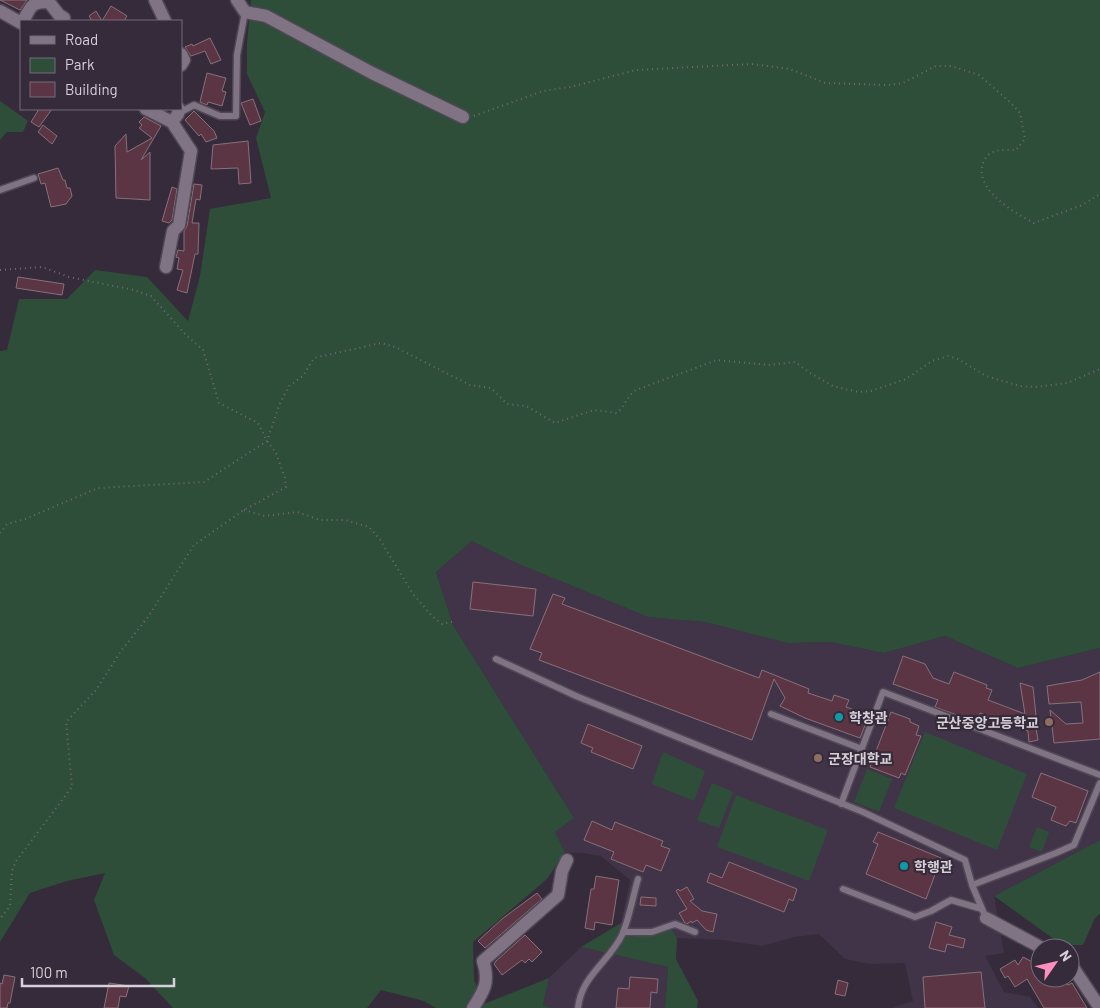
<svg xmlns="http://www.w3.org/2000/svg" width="1100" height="1008" font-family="Barlow,'Noto Sans KR',sans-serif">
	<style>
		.built { fill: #423448 }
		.green { fill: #2e4e3a }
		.building { fill: #5c3545; stroke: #867179 }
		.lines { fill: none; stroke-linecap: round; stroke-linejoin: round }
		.lane-casing { stroke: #514855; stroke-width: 9 }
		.street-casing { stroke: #514855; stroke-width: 15 }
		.path { stroke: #726976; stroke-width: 2; stroke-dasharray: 1 4; stroke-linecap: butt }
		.lane { stroke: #7f7384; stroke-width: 6 }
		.street { stroke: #7f7384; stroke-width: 12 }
		.culture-dot { fill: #0f9aa8; stroke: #352b3a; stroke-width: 2 }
		.education-dot { fill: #8d6e63; stroke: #352b3a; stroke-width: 2 }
		.labels { text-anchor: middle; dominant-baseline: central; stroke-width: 4.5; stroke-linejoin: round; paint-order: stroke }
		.poi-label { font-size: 14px; font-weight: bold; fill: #d6d0d9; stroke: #352b3a; text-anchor: start }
	</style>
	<rect width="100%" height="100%" fill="#352b3a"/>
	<path class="built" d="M472 541 514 562 648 617 705 622 788 643 831 642 884 653 945 636 1018 668 1100 648V840L994 896 1004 953 985 956 1004 992 1030 997 1038 1008H892L913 1001 905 963 871 964 845 959 819 934 794 937 762 946 723 940 677 938 672 930 630 937 621 923 630 880 601 856 583 853 565 852 555 832 574 818 453 625 436 572Z
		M581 947 668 967 665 1008H553L543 1005 549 978Z"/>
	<path class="green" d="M251 0H1100V648L1018 668 945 636 884 653 831 642 788 643 705 622 648 617 514 562 472 541 436 572 453 625 574 818 555 832 565 852 547 879 473 942 474 980 484 1004 549 978 543 1005 553 1008H436L424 1001 381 990 367 1008H173L145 978 114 955 94 900 105 873 67 881 30 893 0 942V351L7 350 19 299H67L95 270 147 277 188 321 200 276 210 209 271 198 256 138 265 112 247 74V44Z
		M0 101 28 121 23 132H7L0 140Z
		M925 732 1027 774 997 850 894 808Z
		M663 752 705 771 694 801 652 784Z
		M867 769 892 779 879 812 854 802Z
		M712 783 733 792 719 828 697 820Z
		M736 795 828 830 809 881 717 847Z
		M1037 827 1049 832 1042 852 1029 847Z
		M1100 840V914L1095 918 1083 945H1062L994 896Z
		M621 923 630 937 672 930 677 938 676 959 698 1001 697 1008H665L668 967 581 947Z"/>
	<path class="building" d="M0 0H27L20 10Z
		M111 6 127 16 124 21H92L89 16 96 11 102 21Z
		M210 38 221 60 211 64 205 51 191 56 185 47 192 44 193 46Z
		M207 73 226 78 222 91 226 92 222 106 208 102 207 105 200 102Z
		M253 99 261 121 250 125 241 103Z
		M39 109H52L39 127 31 122Z
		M194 111 214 131 217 138 206 142 201 134 199 136 185 120Z
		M144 117 161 126 141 160 150 152V200L116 198 115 146 126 134 127 152 152 138 139 128 142 125 139 122Z
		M43 125 57 136 52 144 38 132Z
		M248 141 251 183 239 184 238 168 211 169 213 145Z
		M58 168 63 180H65L67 188H70L72 196 66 204 51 207 45 183 41 184 38 174Z
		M194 184 202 185 200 200 196 199 192 223H199L198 254H195L187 293 177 290 183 270 177 269 179 258 176 257 178 250 184 251V231L187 226Z
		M172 187 177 189 172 220 169 223 162 221Z
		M18 277 64 284 62 295 16 288Z
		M473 582 536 589 533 616 470 609Z
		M553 594 565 598 562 604 759 678 762 670 809 689 808 693 832 701 834 695 849 700 846 707 869 715 860 738 805 718 780 706 785 698 774 679 752 740 539 660 542 653 530 649Z
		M903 656 925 664 933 678 949 684 954 672 987 685 986 688 992 690 988 700 1025 714 1020 683 1033 687 1036 716H1034L1038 740 1029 742 1028 731 980 713 976 722 935 707 938 700 893 684Z
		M1100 672V739L1054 743 1050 710 1066 724 1083 723 1081 702 1049 704 1047 686 1082 680Z
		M891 712 910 719V722L919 726 916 735 921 736 905 775 901 773 899 778 870 767Z
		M588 724 642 746 633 769 591 752 593 748 581 743Z
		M1041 773 1088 791 1076 823 1070 821 1066 826 1051 820 1056 807 1032 797Z
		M592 821 612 830 615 822 663 841 661 846 670 849 661 871 646 865 643 872 611 859 614 852 584 840Z
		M878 832 941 858 926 899 866 874 878 844 873 842Z
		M729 862 797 889 793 901 789 899 784 912 707 882 710 873 722 878Z
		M596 876 619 880 612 925 595 922 594 930 585 928 591 889H594Z
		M687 887 694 899 690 901 702 911 717 914 713 932 706 930 697 920 692 923 691 921 687 924 685 923 679 913 687 909 676 891 678 889 680 891Z
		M537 893 542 899 485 948 478 941 502 919Z
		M641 897 656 898V906L640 905Z
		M936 922 952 927 949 935 965 939 963 948 947 944 945 952 929 948Z
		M525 935 542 952 532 962 529 959 525 963 522 960 502 975 494 964 496 961Z
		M1023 957 1040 966V978H1057L1068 985 1072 983 1087 1008H1044L1027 979 1015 987 1008 976 1005 978 1000 969 1015 960 1018 965Z
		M981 972 985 1008H925L923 977Z
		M4 975 15 977 10 1003H8L7 1008H0V983L2 984Z
		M630 977 658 979 657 993 651 992 650 1008H616L618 988 629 989Z
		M838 980 848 983 845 996 835 994Z
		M109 983 129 986 126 997 120 996 118 1008H104Z"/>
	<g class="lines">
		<g class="lane-casing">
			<path id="lane" d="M179 113 194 105 220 116H236L237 55 245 12
				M0 190 34 178
				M496 659 576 696 863 812 965 860 972 885 986 918
				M771 714 862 749
				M841 804 883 692 1100 775
				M972 885 1056 853 1074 845 1100 783
				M843 889 915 917 931 911 951 900 982 909
				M623 932H652L675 924 695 932
				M578 1008C581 976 609 962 622 935 629 919 633 896 638 879"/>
		</g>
		<g class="street-casing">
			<path id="street" d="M155 0 165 21
				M237 0 245 12 266 16 372 73 463 117
				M0 11 21 23
				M23 21C31 7 31 1 49 2L59 15 64 18
				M181 54 184 60 181 65
				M146 109 172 122 178 114 179 109
				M166 267 173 231 179 225 191 151 172 122
				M986 918 1042 948
				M1070 963 1100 1008
				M473 1008C484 991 490 982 483 961L558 895 562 871 567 860"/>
		</g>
		<path class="path" d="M474 116 543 91 570 87 636 70 752 64 790 69 825 83 888 85 903 83 936 66H951L979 75 1011 103 1020 113 1025 139 1016 150C1009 150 999 149 993 152 987 154 983 161 982 167 978 192 1015 213 1034 223L1082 205 1100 194
			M0 270 42 267 69 277 134 290 151 296 186 335 203 350 219 403 258 423 267 441 276 453 285 478 286 487 244 510 194 545 148 617 121 651 96 690 66 722 72 787 16 861 12 871 10 906 0 919
			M244 510 265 516 297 512 320 520H345L369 527 379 538 413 594 432 616 442 624 456 621
			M0 533 7 524 25 519 98 488 204 482 267 441 280 403 289 386 303 376 314 358 381 343 395 347 470 385 491 388 507 404 526 406 555 423 594 410 617 413C625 406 627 396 636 390L717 360 768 365 795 362 810 373 833 386 858 392 871 391 906 379 932 361 948 356 958 359 986 376 1020 386 1035 387 1067 383 1100 369"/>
		<use href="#lane" class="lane"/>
		<use href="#street" class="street"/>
	</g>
	<g class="culture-dot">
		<circle cx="839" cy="717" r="5"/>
		<circle cx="904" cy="866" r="5"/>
	</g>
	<g class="education-dot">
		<circle cx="1049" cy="722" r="5"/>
		<circle cx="818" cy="758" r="5"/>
	</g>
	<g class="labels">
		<g class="poi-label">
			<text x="849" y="717">학창관</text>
			<text x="1039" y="722" text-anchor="end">군산중앙고등학교</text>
			<text x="828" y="758">군장대학교</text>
			<text x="914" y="866">학행관</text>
		</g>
	</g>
	<rect x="20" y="20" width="162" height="90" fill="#352b3a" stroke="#756d7a"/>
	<rect x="30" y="36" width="25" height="8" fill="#7f7384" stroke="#756d7a"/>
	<text x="65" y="45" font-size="15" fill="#d6d0d9">Road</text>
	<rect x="30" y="58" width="25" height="15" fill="#2e4e3a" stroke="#756d7a"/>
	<text x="65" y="70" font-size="15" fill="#d6d0d9">Park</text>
	<rect x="30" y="82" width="25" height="15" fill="#5c3545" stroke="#756d7a"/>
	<text x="65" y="95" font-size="15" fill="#d6d0d9">Building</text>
	<g transform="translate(1055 963) rotate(56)"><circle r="24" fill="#352b3a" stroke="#756d7a"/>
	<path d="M0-4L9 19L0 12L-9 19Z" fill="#fe8ebe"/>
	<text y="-8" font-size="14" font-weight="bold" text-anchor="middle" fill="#d6d0d9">N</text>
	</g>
	<path d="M22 978v8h152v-8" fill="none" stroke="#d6d0d9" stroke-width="2.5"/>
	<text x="30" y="978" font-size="15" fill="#d6d0d9" stroke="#352b3a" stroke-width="4" paint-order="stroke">100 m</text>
</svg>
